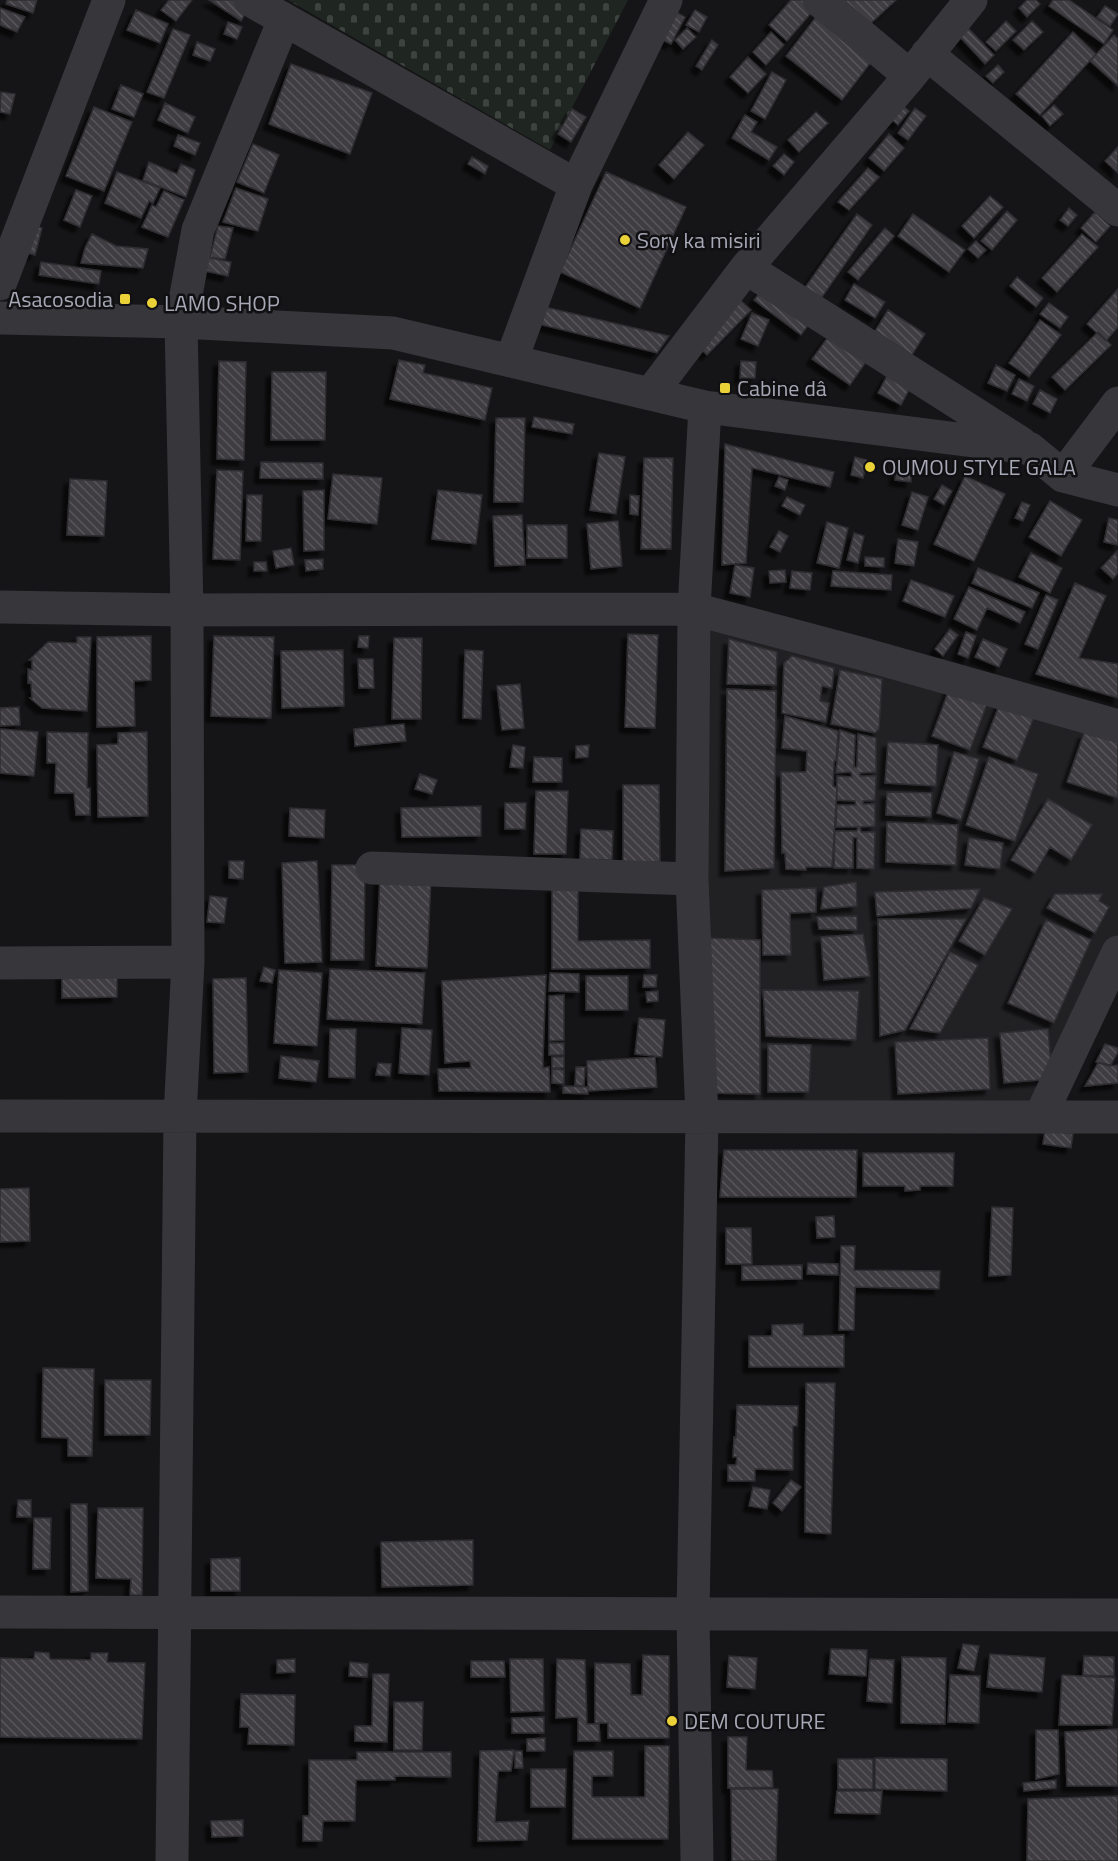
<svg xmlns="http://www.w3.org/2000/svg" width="1118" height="1861" font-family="'Titillium Web',sans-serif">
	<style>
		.built { fill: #212023 }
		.cemetery { fill: url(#cemetery-stones) }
		.building { fill: url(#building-back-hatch); stroke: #2f2e32; stroke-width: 1.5; filter: url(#shadow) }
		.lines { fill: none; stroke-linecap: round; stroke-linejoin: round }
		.minor { stroke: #36363b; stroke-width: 33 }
		.poi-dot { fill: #ead138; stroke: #100f11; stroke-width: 2 }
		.labels { text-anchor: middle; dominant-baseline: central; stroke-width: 5; stroke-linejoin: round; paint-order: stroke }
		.poi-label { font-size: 22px; fill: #a7a8b6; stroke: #100f11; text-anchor: start }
	</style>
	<defs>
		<pattern id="cemetery-stones" width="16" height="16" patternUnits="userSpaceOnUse" patternTransform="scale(1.5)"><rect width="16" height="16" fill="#1f2621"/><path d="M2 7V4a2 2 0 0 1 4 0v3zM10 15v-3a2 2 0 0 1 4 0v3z" fill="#3d433f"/></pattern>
		<pattern id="building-back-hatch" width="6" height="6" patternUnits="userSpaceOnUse" patternTransform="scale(1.5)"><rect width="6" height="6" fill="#3f3e43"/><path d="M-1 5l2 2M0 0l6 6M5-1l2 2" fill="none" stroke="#58575c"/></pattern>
		<filter id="shadow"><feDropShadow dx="-5.5" dy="5.5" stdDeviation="1.5" flood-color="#0009"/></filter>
	</defs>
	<rect width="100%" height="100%" fill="#151416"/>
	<path class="built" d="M701 616 1118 735V939L1040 1111 704 1110Z"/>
	<path class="cemetery" d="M288 0H628L550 150Z"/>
	<path class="building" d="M7 0H37L33 13 6 4Z
		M169 0H192L176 21 161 10Z
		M209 0H239L249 7 241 21Z
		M791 0H812L818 5 787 41 769 25Z
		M844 0H896L868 26Z
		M1027 0H1036L1040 4 1027 17 1019 8Z
		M1053 0H1069L1113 30 1104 44 1049 6Z
		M1105 6 1118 14 1110 26 1097 17Z
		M0 8 25 17 17 32 0 25Z
		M136 10 168 24 160 43 127 30Z
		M695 10 707 17 699 32 686 25Z
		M674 11 685 17 671 44 660 39Z
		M819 13 875 57 842 100 786 56Z
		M1006 21 1016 31 996 51 986 42Z
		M1032 21 1043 32 1024 50 1013 40Z
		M228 22 242 27 237 39 224 34Z
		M687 28 696 37 683 49 675 40Z
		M173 29 190 35 164 98 147 92Z
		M969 29 994 55 985 64 960 37Z
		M771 32 784 45 766 65 753 52Z
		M1073 32 1096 54 1040 115 1016 94Z
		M1114 35 1118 39V86L1090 61Z
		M712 40 718 45 702 70 696 66Z
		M197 42 215 49 210 61 193 55Z
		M748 57 766 74 748 93 730 77Z
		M291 64 372 93 350 154 269 124Z
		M998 65 1004 72 993 83 986 76Z
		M772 72 786 80 765 119 751 111Z
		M121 85 143 94 134 117 112 109Z
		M1 92 15 94 10 114 0 112Z
		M165 103 195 117 188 133 158 120Z
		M901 104 909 111 898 125 890 118Z
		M1054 105 1063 114 1050 126 1042 116Z
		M94 107 132 122 104 191 66 176Z
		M915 108 926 116 908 140 898 133Z
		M572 109 586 117 571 142 558 134Z
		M816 112 828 123 799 152 788 140Z
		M745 115 757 122 751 132 777 147 769 160 732 138Z
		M688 132 704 145 674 179 659 165Z
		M889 134 904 148 884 171 869 158Z
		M178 135 200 143 195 155 174 146Z
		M253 144 279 155 264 193 237 182Z
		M1118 147V173L1105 161Z
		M784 154 794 162 784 175 773 166Z
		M472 157 488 166 485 174 468 164Z
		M149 162 177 174 181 164 195 170 186 197 143 180Z
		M868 168 879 177 849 210 838 202Z
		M117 172 160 188 153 203 149 201 141 218 105 203Z
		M606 172 686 207 640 308 560 272Z
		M236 188 268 199 258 231 223 222Z
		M76 190 92 196 80 227 64 220Z
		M164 191 184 200 168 237 142 227 152 205 156 207Z
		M990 196 1003 207 974 238 962 226Z
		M1069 208 1077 215 1068 226 1060 220Z
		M1007 211 1017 220 992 250 981 241Z
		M1095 212 1110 226 1096 242 1081 228Z
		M857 214 872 225 820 300 804 289Z
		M913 214 965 250 949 272 898 236Z
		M28 224 42 228 35 255 21 251Z
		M218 226 233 228 225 259 210 257Z
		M885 228 894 236 858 280 848 272Z
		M92 234 116 246 148 249 143 268 81 263 85 248Z
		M1082 234 1098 247 1057 292 1042 278Z
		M976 241 986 250 978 258 968 249Z
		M209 258 231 262 228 276 205 271Z
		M41 262 101 271 99 284 39 275Z
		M1017 277 1043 298 1036 307 1010 286Z
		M766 284 813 319 801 335 754 300Z
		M854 284 885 302 875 318 845 300Z
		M1118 289V327L1106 341 1087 324Z
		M739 299 751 310 707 355 696 344Z
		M1049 303 1068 317 1060 328 1040 314Z
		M532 304 669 336 657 353 526 321Z
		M888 310 925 334 912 355 875 331Z
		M752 313 769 320 758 346 741 339Z
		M1040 320 1061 335 1029 377 1009 363Z
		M1098 332 1111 345 1065 390 1052 377Z
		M831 333 868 359 850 385 812 359Z
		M399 360 425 365 423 373 492 388 485 420 390 399Z
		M219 361 246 362 244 460 217 459Z
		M741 361 756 362 755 378H740Z
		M996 365 1015 375 1007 391 988 383Z
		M272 372H326L325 440H271Z
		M888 374 911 386 901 405 878 393Z
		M1019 379 1034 386 1027 401 1012 394Z
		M1040 390 1057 399 1050 413 1033 404Z
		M534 417 574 424 572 434 532 427Z
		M496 418H525L523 502H494Z
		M725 444 834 472 830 487 752 468 746 563 722 565Z
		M599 453 625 457 616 514 590 510Z
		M855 457 867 460 863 478 851 475Z
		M644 458H673L671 549H641Z
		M261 462 323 463V479L260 478Z
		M217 470 243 471 240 560 213 559Z
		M896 471 911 472V482L895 480Z
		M333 474 382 478 377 524 328 519Z
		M965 476 1005 494 974 561 934 544Z
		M779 477 788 480 785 490 775 486Z
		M70 479 107 481 104 536 67 535Z
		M942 485 952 491 944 505 934 499Z
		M324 490V550L304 551 303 491Z
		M438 490 482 495 476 544 432 539Z
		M912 492 928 497 918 530 902 525Z
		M247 495H262L261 541H246Z
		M630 495 639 496 638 515 630 514Z
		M787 497 805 505 800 515 782 506Z
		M1050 501 1082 520 1061 556 1029 537Z
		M1022 502 1030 505 1023 521 1015 518Z
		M522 515 525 565 495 566 493 516Z
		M1109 518 1118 520V545L1104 542Z
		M618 521 622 566 591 569 587 524Z
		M827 522 848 528 839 568 817 563Z
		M527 525H567V558H527Z
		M779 531 788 536 780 552 770 547Z
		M854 533 864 536 858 563 847 560Z
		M898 539 918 542 914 566 895 563Z
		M291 548 294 565 276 568 273 551Z
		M1117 551 1118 573 1113 579 1101 568Z
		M1031 553 1062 568 1050 593 1019 577Z
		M865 557 884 558V567L865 566Z
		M323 559V569L306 571 305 560Z
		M254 562H266L267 571H254Z
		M735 565 754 568 750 597 730 593Z
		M978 568 1039 593 1032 608 972 583Z
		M785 570 786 582 770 583 769 571Z
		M792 571 812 573 810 590 790 588Z
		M833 571 892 575 891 590 831 586Z
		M911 580 954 596 945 617 903 601Z
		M1075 583 1106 596 1079 658 1118 664V698L1036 674Z
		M969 587 1025 612 1020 623 987 608 977 630 954 619Z
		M1046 595 1058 600 1038 649 1025 644Z
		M950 629 958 635 943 656 935 649Z
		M966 632 976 636 968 658 958 654Z
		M628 634 658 635 655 728 625 727Z
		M151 636V680L134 681 135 726 97 727V637Z
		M214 636 274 637 271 718 211 716Z
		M359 636H369L368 648 358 647Z
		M77 637H91L87 711 42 708 30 698H32L31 682 28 683V669L32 670V660H29L48 642 77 643Z
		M394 638H422L421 719H392Z
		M729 639 777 652 776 685 727 684Z
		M983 639 1007 649 999 667 975 657Z
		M343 650 344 706 282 708 281 651Z
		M465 650 483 651 481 719 463 718Z
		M792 656 834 668 832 688 822 686 820 701 829 703 826 722 782 713 784 663Z
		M358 659H373L374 688H359Z
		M840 670 882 679 879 729 875 733 831 724Z
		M520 684 524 728 502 730 497 686Z
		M950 687 988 701 970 750 932 736Z
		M727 689 776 691 774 868 725 871Z
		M1002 698 1036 712 1017 760 983 747Z
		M19 707 20 725 0 726V708Z
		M785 716 838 731 836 760 834 761 833 786 837 788 832 867H806V870L786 869 785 853H782L781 772H806L807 751 782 748Z
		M404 724 406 741 355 746 354 729Z
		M0 729 38 732 34 776 0 773Z
		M840 730 855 735 854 767H857L858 734 876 738V772L860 773V776H876L875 800 863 801V804H875V826L860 827 861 832H875L874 869 857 868V838L853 837V868H834L835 831H857L858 827H836L837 805H856L855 801 837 800V776L852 777 851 772 836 773Z
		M47 732 88 733 87 788H90V815H76L74 793H55L56 763H47Z
		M147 732 148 816 98 817 97 745 118 744V733Z
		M1084 733 1118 742V798L1067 782Z
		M888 742 938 745 936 786 885 783Z
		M513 745 525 747 523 768 510 767Z
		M589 745 588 757 576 758V746Z
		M954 752 979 759 961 820 937 813Z
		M534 757 562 758V782H533Z
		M989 757 1038 774 1015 841 966 825Z
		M420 774 437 780 432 794 415 789Z
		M623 785H659L660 862H623Z
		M536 791H568L566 854H534Z
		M887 792 932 793 931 817 886 815Z
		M1048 799 1092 825 1071 860 1050 847 1035 873 1011 860Z
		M505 803H526L525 829H505Z
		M481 806V836L402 837 401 808Z
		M290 808 325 810 324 838 289 836Z
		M887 822 958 825 956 865 886 862Z
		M581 829 613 831 612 860 580 859Z
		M969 838 1003 843 1000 869 965 865Z
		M229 861H244L243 879 229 878Z
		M317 861 322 962 285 963 282 863Z
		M332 865H365L364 960H331Z
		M380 878 431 879 427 968 376 966Z
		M856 882 857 906 821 909 824 887Z
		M552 887H578V941L650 940V968L552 969Z
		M816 888V912L790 913 791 955H763L762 890Z
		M980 889 971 908 877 916 875 892Z
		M1055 894H1102L1099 901 1109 907 1095 933 1047 908Z
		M210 896 227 898 224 923 207 922Z
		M984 898 1012 909 985 955 959 941Z
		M857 916V930L819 929 817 917Z
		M878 919H966L905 1030 880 1036Z
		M1046 920 1091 940 1054 1023 1008 1003Z
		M863 934 870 976 824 980 821 937Z
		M707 938 760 940V1094L706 1093Z
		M950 952 978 965 940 1033 910 1029Z
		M264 967 275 970 272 983 260 981Z
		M330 969 425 973 422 1024 327 1019Z
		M279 970 322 973 317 1046 274 1043Z
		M550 973 579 974V992L549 991Z
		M62 974H117V997L62 998Z
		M546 975 543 1057V1068L549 1067 550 1092 439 1091 438 1069 471 1068 470 1061 445 1063 442 981Z
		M644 975H657L656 987H643Z
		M586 976H628V1010H586Z
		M246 978 248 1072 214 1073 213 979Z
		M763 990 859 991 856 1040 766 1036Z
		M658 991V1001L647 1002 646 992Z
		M564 995V1040L549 1041V996Z
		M639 1018 665 1020 662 1057 635 1054Z
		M402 1028 432 1030 429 1075 399 1073Z
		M330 1029H356L355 1078 329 1077Z
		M1048 1029 1052 1079 1004 1083 1000 1033Z
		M988 1038 990 1089 898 1094 895 1042Z
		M549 1043H564V1055H549Z
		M768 1044 811 1045 809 1092H768Z
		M1105 1044 1118 1048V1052L1111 1065 1096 1062Z
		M281 1056 319 1061 316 1082 279 1078Z
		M552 1057H564V1068H552Z
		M655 1057 657 1087 588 1091 587 1061Z
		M378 1063 391 1064 390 1076 376 1075Z
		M1098 1063 1110 1066 1118 1065V1083L1085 1086Z
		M576 1067H585L584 1086 575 1085Z
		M552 1069 564 1070V1084L552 1083Z
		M563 1086 588 1087V1094L563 1093Z
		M1045 1130 1073 1134 1071 1148 1043 1144Z
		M724 1150H857L856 1197H720Z
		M863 1153H954L953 1186H920V1190L905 1191V1186H863Z
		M29 1188 30 1241 0 1242V1189Z
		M992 1207 1013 1208 1011 1275 989 1276Z
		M834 1216 835 1237 817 1238 816 1217Z
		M726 1228H751L752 1264H726Z
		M841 1246H855L854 1270 940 1271 939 1289 855 1287 854 1330H839Z
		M808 1263 838 1264V1275L807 1274Z
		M802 1265V1279L742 1280V1266Z
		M803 1324V1336L844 1335V1367H749V1336H772V1325Z
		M43 1368 94 1369 92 1456H68V1438L42 1437Z
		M105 1380H151L150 1435H105Z
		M806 1383H835L831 1534 805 1532Z
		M737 1405 798 1406 797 1426H793V1470L755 1469V1481H728V1465H736L737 1457H733L734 1437 736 1438Z
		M791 1480 801 1487 782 1511 773 1503Z
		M753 1487 770 1490 767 1509 749 1506Z
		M18 1500H31V1517H17Z
		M71 1504H87L88 1591 71 1592Z
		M98 1508H143L142 1595H130L131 1579 96 1578Z
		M34 1518H51L50 1569H33Z
		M473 1540V1585L382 1587 381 1542Z
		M240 1558V1591H211V1559Z
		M963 1644 979 1646 974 1671 958 1668Z
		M831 1649 867 1650 866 1676 829 1674Z
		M35 1652 49 1653 50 1659 91 1660V1653H108L107 1662 145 1663 142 1739 0 1737V1658L34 1659Z
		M990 1654 1045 1658 1042 1692 987 1687Z
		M643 1655 669 1656V1738H608V1723H595V1663L630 1664 631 1695H642Z
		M729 1656 757 1658 755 1689 727 1687Z
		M1084 1656 1114 1657V1676L1083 1675Z
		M902 1657 946 1658 945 1724 901 1723Z
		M295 1659V1672L277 1673V1660Z
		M510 1659H543L544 1711 511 1712Z
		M557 1659 585 1660 587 1724H599L600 1741H578V1717L556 1718Z
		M870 1659 894 1660 892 1703 867 1701Z
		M471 1661H504L505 1677H471Z
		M350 1662 368 1664 367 1677 349 1676Z
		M373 1674H389L387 1742 355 1741V1726H372Z
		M950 1675 980 1676 979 1723 948 1722Z
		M1062 1675 1115 1678 1112 1725H1059Z
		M241 1694 295 1695 294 1745 248 1744 249 1727H240Z
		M394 1702H423L422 1750H394Z
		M544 1717V1733H512V1718Z
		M1118 1729V1786H1067L1065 1732Z
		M1036 1730H1058L1059 1774 1036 1779Z
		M728 1737H747L746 1770 772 1771 773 1787 728 1788Z
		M545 1738V1751H527V1739Z
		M645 1746H669L668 1839H573L574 1751H613V1776H592V1797H645Z
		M514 1750 511 1771H498L495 1822 529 1821 527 1840 478 1841 480 1751Z
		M515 1751H522L523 1768H515Z
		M357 1752H451V1777L395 1776V1780H356L355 1821H323L322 1841H303V1816H309V1760H357Z
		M875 1758 947 1759V1791L875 1789Z
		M838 1759H873V1789H838Z
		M531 1769H566L565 1807H531Z
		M1056 1780V1788L1024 1791 1023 1783Z
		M731 1789H778L776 1861H732Z
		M837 1791H882L880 1814 835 1813Z
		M1118 1796V1861H1027L1028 1799Z
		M243 1820V1836L212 1837 211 1821Z"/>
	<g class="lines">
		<path class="minor" d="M250 0 576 185 666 0
			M819 0 910 76
			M927 54 1118 210
			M746 268 1021 443
			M0 284 109 0
			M0 318 181 322 393 333 705 407 1029 448 1063 476 1118 490
			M511 361 576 185
			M651 393 746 268 910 76 971 0
			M1063 476 1118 403
			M0 607 187 610 694 609 863 654 1118 726
			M372 868 692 879
			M0 963 188 962
			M0 1116 1118 1117
			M1040 1117 1118 952
			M0 1612 1118 1615
			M172 1861 180 1116 188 962 187 610 181 322 198 230 284 20
			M697 1861 693 1614 702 1117 692 879 694 609 705 407"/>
	</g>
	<g class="poi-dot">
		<circle cx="625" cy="240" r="6"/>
		<rect x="119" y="293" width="12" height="12" rx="3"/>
		<circle cx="152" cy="303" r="6"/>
		<rect x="719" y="382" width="12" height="12" rx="3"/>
		<circle cx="870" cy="467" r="6"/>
		<circle cx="672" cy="1721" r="6"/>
	</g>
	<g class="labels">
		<g class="poi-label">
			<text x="637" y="240">Sory ka misiri</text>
			<text x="113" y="299" text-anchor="end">Asacosodia</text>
			<text x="164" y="303">LAMO SHOP</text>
			<text x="737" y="388">Cabine dâ</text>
			<text x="882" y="467">OUMOU STYLE GALA</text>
			<text x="684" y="1721">DEM COUTURE</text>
		</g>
	</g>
</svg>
